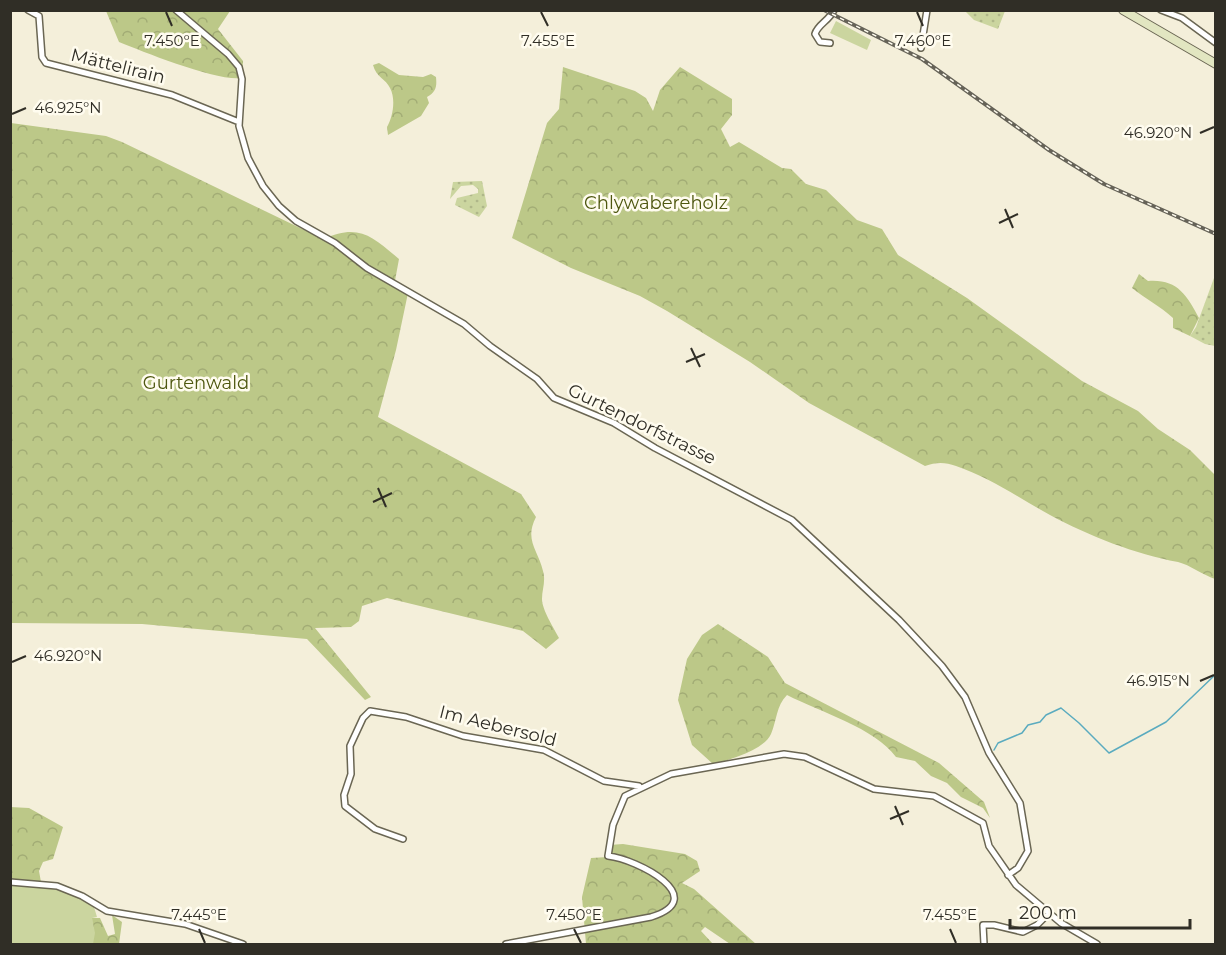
<svg xmlns="http://www.w3.org/2000/svg" width="1226" height="955" font-family="Montserrat,sans-serif">
	<style>
		.grass { fill: url(#grass-dots) }
		.forest { fill: url(#forest-crowns) }
		.green { fill: #cbd59f }
		.lines { fill: none; stroke-linecap: round; stroke-linejoin: round }
		.stream { stroke: #5aabbf; stroke-width: 1.5 }
		.street-casing { stroke: #6a6653; stroke-width: 8 }
		.secondary-casing { stroke: #6a6653; stroke-width: 10 }
		.street { stroke: #fff; stroke-width: 5 }
		.secondary { stroke: #e2e6c1; stroke-width: 8 }
		.rail-casing { stroke: #666358; stroke-width: 4 }
		.rail { stroke: #fffcef; stroke-width: 1.5; stroke-dasharray: 4.5; stroke-linecap: butt }
		.ticks { fill: none; stroke: #302e26; stroke-width: 2 }
		.labels { text-anchor: middle; dominant-baseline: central; stroke-width: 5; stroke-linejoin: round; paint-order: stroke }
		.street-label { font-size: 18px; fill: #302e26; stroke: #fffcef }
		.park-label { font-size: 18px; fill: #4e570f; stroke: #fffcef }
		.ticks-label { font-size: 15px; text-anchor: middle; fill: #302e26; stroke: #fffcef; stroke-width: 5; stroke-linejoin: round; paint-order: stroke }
	</style>
	<defs>
		<pattern id="grass-dots" width="8" height="8" patternUnits="userSpaceOnUse" patternTransform="scale(1.5)"><rect width="8" height="8" fill="#cbd59f"/><path d="M2 2h.1M6 6h.1" fill="none" stroke="#afb789" stroke-width="1.8" stroke-linecap="round"/></pattern>
		<pattern id="forest-crowns" width="20" height="18" patternUnits="userSpaceOnUse" patternTransform="scale(1.5)"><rect width="20" height="18" fill="#bcc888"/><path d="M2 6a3 3 0 1 1 6 0M12 15a3 3 0 1 1 6 0" fill="none" stroke="#a2ac75"/></pattern>
	</defs>
	<rect width="100%" height="100%" fill="#f4efda"/>
	<path class="grass" d="M965 11H1005L998 29 974 20Z
		M482 181 487 206 479 217 455 205 457 198 478 193V189L473 185 461 186 450 199 453 182Z
		M1214 278 1216 279 1215 346 1205 344 1190 336 1196 327Z"/>
	<path class="forest" d="M106 11H230L218 29 243 61 242 78C218 82 144 52 119 42Z
		M379 63 399 75 423 77 431 74 436 77C437 87 436 92 427 97L429 103 421 116 388 135 387 127C393 117 396 99 390 88 386 79 376 77 373 65Z
		M563 67 635 91 646 98 653 111 660 90 680 67 732 99V115L721 129 730 147 739 142 782 168 791 169 806 184 826 190 857 220 882 229 898 255 967 298 1082 381 1138 411 1158 429 1190 450 1215 475V579C1203 575 1190 565 1178 562 1135 554 1089 536 1050 515 1019 498 989 477 956 466 945 462 936 462 925 466L809 403 750 362 667 311 640 296 571 268 512 238 547 123 559 109Z
		M11 123 106 136 122 142 323 239C359 223 372 236 399 259L394 286 408 293 396 350 378 417 521 494 536 517C524 540 538 550 543 571 546 582 542 589 542 599 542 610 554 628 559 638L546 649 523 631 387 598 362 606 359 621 351 627 315 628 371 697 365 700 307 639 142 624 11 623Z
		M1139 274 1148 281C1177 279 1186 294 1199 318L1190 336 1173 328V318C1160 306 1146 299 1132 288Z
		M718 624 768 657 785 683 939 763 984 802 990 818 983 808 961 797 947 783 931 776 915 761 896 757C875 728 820 712 787 695 776 706 777 720 771 734 764 750 729 760 713 764L692 745 678 700 687 659 702 635Z
		M10 807 29 808 63 827 53 859 43 862 39 871 41 882 11 879Z
		M623 844 685 854 697 861 700 871 682 883 694 889 756 944H730L705 927 701 931 713 944H586L582 897 591 858 608 857 609 845Z
		M112 915 122 922 119 944H93L92 918H100L108 936 115 934Z"/>
	<path class="green" d="M836 21 871 40 867 50 830 33Z
		M10 883 59 887 94 907 97 917 92 918 95 933 93 944H11Z"/>
	<g class="lines">
		<path class="stream" d="M994 750 998 743 1022 733 1028 725 1040 722 1046 715 1061 708 1079 723 1109 753 1166 722 1216 674"/>
		<g class="street-casing">
			<path id="street" d="M28 10 39 16 42 57 46 63 172 95 239 122
				M176 10 228 54 239 67 242 79 239 126 248 158 263 186 279 206 296 221 335 243 367 268 464 324 490 346 537 379 554 398 614 423 655 448 792 520 899 620 942 666 965 697 989 753 1020 803 1028 851 1018 868 1008 875
				M1161 10 1182 18 1216 43
				M830 43 820 42 815 34C818 24 829 21 834 10
				M921 48 927 10
				M403 839 375 829 345 806 344 795 351 774 350 746 363 718 370 711 406 717 463 736 544 750 604 781 639 786
				M10 882 57 886 82 896 107 911 185 924 243 944
				M506 944 651 917C712 898 637 859 608 856L613 825 625 796 671 774 784 754 805 757 874 789 934 796 983 823 989 846 1016 885 1061 923 1097 944
				M984 944 983 925H994L1023 932 1037 925 1049 913"/>
		</g>
		<g class="secondary-casing">
			<path id="secondary" d="M1123 10 1216 64"/>
		</g>
		<use href="#street" class="street"/>
		<use href="#secondary" class="secondary"/>
		<g class="rail-casing">
			<path id="rail" d="M824 10 922 59 1049 150 1104 184 1216 234"/>
		</g>
		<use href="#rail" class="rail"/>
	</g>
	<path class="ticks" d="M166 12 172 26M541 12 548 26M917 12 923 26M12 114 26 108M1200 133 1214 127M1005 209 1013 228M999 223 1018 214M691 348 700 367M686 362 705 354M378 488 386 507M373 502 392 493M12 662 26 656M1200 681 1214 675M895 806 903 825M890 819 909 811M199 929 205 943M574 929 581 943M950 929 956 943"/>
	<g class="labels">
		<g class="street-label">
			<text transform="translate(118 66) rotate(14)">Mättelirain</text>
			<text transform="translate(642 424) rotate(26)">Gurtendorfstrasse</text>
			<text transform="translate(498 726) rotate(14)">Im Aebersold</text>
		</g>
		<g class="park-label">
			<text x="656" y="203">Chlywabereholz</text>
			<text x="196" y="383">Gurtenwald</text>
		</g>
	</g>
	<g class="ticks-label">
		<text x="923" y="46">7.460°E</text>
		<text x="172" y="46">7.450°E</text>
		<text x="548" y="46">7.455°E</text>
		<text x="68" y="113">46.925°N</text>
		<text x="1158" y="138">46.920°N</text>
		<text x="68" y="661">46.920°N</text>
		<text x="1158" y="686">46.915°N</text>
		<text x="199" y="920">7.445°E</text>
		<text x="574" y="920">7.450°E</text>
		<text x="950" y="920">7.455°E</text>
	</g>
	<rect width="1226" height="955" fill="none" stroke="#302e26" stroke-width="24"/>
	<path d="M1010 919v9h180v-9" fill="none" stroke="#302e26" stroke-width="3"/>
	<text x="1019" y="919" font-size="18" fill="#302e26" stroke="#fffcef" stroke-width="4.5" paint-order="stroke">200 m</text>
</svg>
